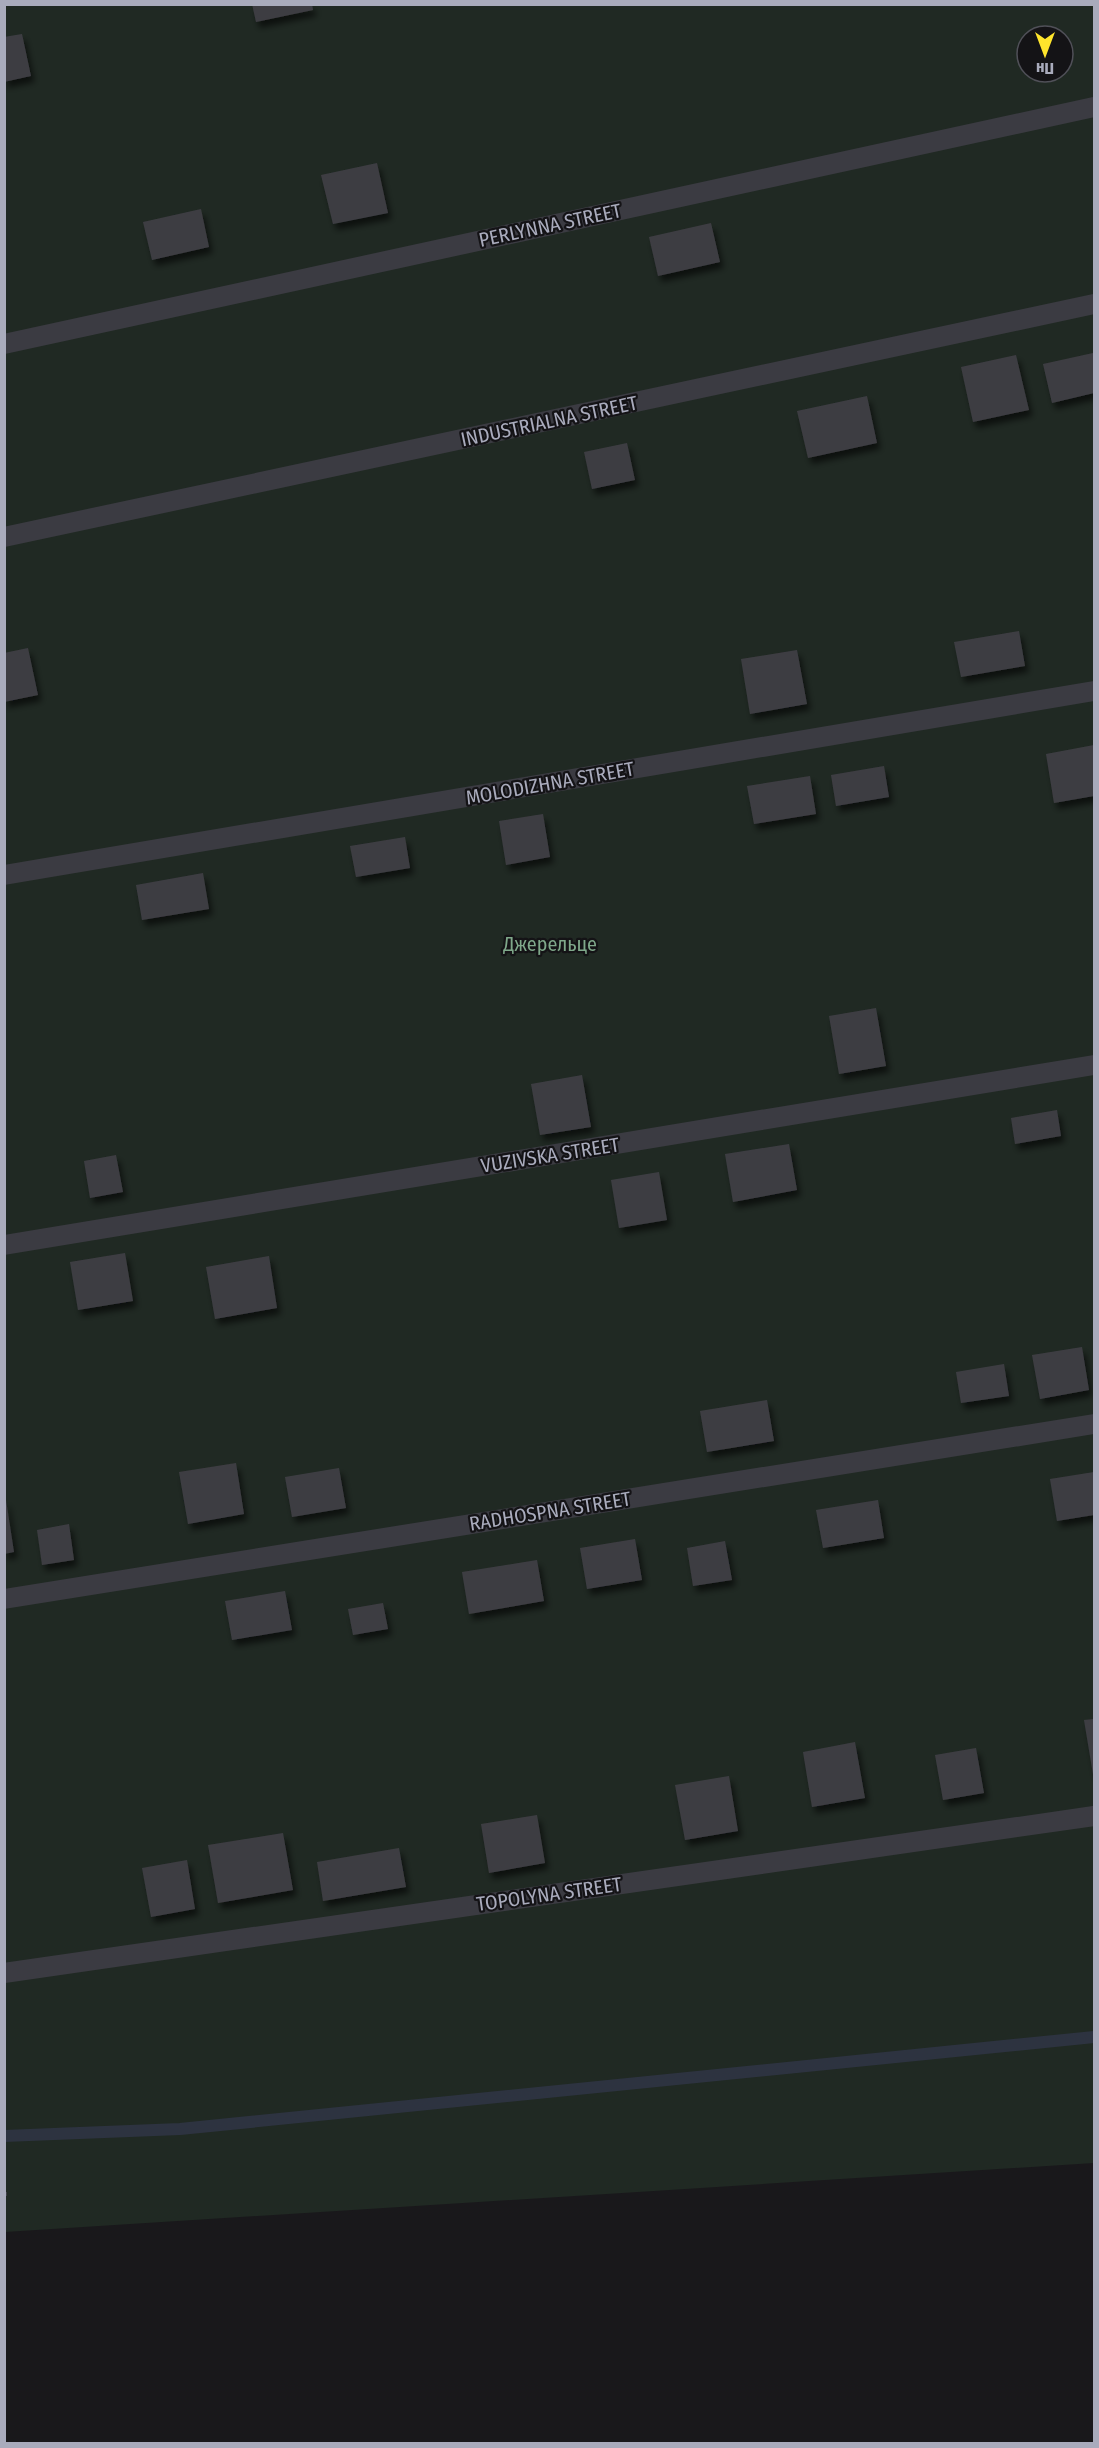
<svg xmlns="http://www.w3.org/2000/svg" width="1099" height="2448" font-family="'Fira Sans Condensed',sans-serif">
	<style>
		.green { fill: #202923; fill-rule: evenodd }
		.lines { fill: none; stroke-linecap: round; stroke-linejoin: round }
		.stream { stroke: #2d3340; stroke-width: 12 }
		.building { fill: #3e3d43; filter: url(#shadow) }
		.path { stroke: #3f3f47; stroke-width: 4; stroke-dasharray: 3 4.5; stroke-linecap: butt }
		.service { stroke: #3b3b42; stroke-width: 20 }
		.labels { text-anchor: middle; dominant-baseline: central; stroke-width: 4.5; stroke-linejoin: round; paint-order: stroke }
		.street-label { font-size: 20px; fill: #a9abbc; stroke: #141316 }
		.park-label { font-size: 20px; fill: #7fa88a; stroke: #141316 }
	</style>
	<defs>
		<filter id="shadow"><feDropShadow dx="3.5" dy="6" stdDeviation="3" flood-color="#0009"/></filter>
	</defs>
	<rect width="100%" height="100%" fill="#19181b"/>
	<path class="green" d="M5 5H1094V2163L5 2232ZM1027 36H1063V72H1027Z"/>
	<g class="lines">
		<path class="stream" d="M4 2136 180 2129 1094 2037"/>
	</g>
	<path class="building" d="M252 4H312L313 10 256 22Z
		M22 34 31 76 4 82V37Z
		M377 163 388 213 333 224 321 175Z
		M201 209 209 247 152 260 143 222Z
		M711 223 720 262 658 276 649 237Z
		M1093 353 1094 393 1052 403 1043 364Z
		M1016 355 1029 410 973 422 961 367Z
		M867 396 877 443 808 458 797 411Z
		M627 443 635 480 592 489 584 452Z
		M1019 631 1025 666 961 677 954 642Z
		M28 648 38 695 4 702V653Z
		M797 650 807 704 750 714 741 659Z
		M1094 745V796L1054 803 1046 754Z
		M884 766 889 797 836 806 831 775Z
		M810 776 816 814 754 824 747 786Z
		M543 814 550 857 506 865 499 821Z
		M405 837 410 868 356 877 350 846Z
		M203 873 209 909 142 920 136 885Z
		M876 1008 886 1066 839 1074 829 1016Z
		M582 1075 591 1127 540 1135 531 1084Z
		M1057 1110 1061 1136 1015 1144 1011 1118Z
		M789 1144 797 1190 733 1202 725 1154Z
		M116 1155 123 1192 90 1198 84 1161Z
		M659 1172 667 1220 619 1228 611 1180Z
		M125 1253 133 1301 78 1310 70 1262Z
		M269 1256 277 1308 215 1319 206 1267Z
		M1082 1347 1089 1390 1040 1399 1032 1355Z
		M1004 1364 1009 1396 961 1403 956 1372Z
		M767 1400 774 1441 707 1452 700 1411Z
		M236 1463 244 1514 188 1524 179 1472Z
		M339 1468 346 1508 292 1517 285 1477Z
		M1094 1472V1515L1057 1521 1050 1479Z
		M6 1500 14 1552 4 1554V1501Z
		M878 1500 884 1538 823 1548 816 1510Z
		M69 1524 74 1560 42 1565 37 1530Z
		M635 1539 642 1580 587 1589 580 1548Z
		M725 1541 732 1580 693 1586 687 1548Z
		M537 1560 544 1601 469 1614 462 1572Z
		M285 1591 292 1630 232 1640 225 1601Z
		M383 1603 388 1629 353 1635 348 1609Z
		M1094 1719V1774H1093L1084 1720Z
		M855 1742 865 1798 812 1807 803 1752Z
		M976 1748 984 1793 943 1800 935 1755Z
		M729 1776 738 1831 685 1840 675 1785Z
		M537 1815 545 1863 489 1873 481 1824Z
		M283 1833 293 1890 218 1903 208 1845Z
		M399 1848 406 1887 323 1901 317 1862Z
		M187 1860 195 1909 151 1917 142 1868Z"/>
	<g class="lines">
		<path class="path" d="M4 2194H10"/>
		<path class="service" d="M4 344 1094 107
			M4 537 1094 304
			M4 875 1094 691
			M4 1245 1094 1065
			M4 1599 1094 1424
			M4 1973 1094 1816"/>
	</g>
	<g class="labels">
		<g class="street-label">
			<text transform="translate(550 225) rotate(-12)">PERLYNNA STREET</text>
			<text transform="translate(549 421) rotate(-12)">INDUSTRIALNA STREET</text>
			<text transform="translate(550 783) rotate(-10)">MOLODIZHNA STREET</text>
			<text transform="translate(550 1155) rotate(-9)">VUZIVSKA STREET</text>
			<text transform="translate(550 1511) rotate(-9)">RADHOSPNA STREET</text>
			<text transform="translate(549 1894) rotate(-8)">TOPOLYNA STREET</text>
		</g>
		<g class="park-label">
			<text x="550" y="944">Джерельце</text>
		</g>
	</g>
	<rect width="1099" height="2448" fill="none" stroke="#a9abbc" stroke-width="12"/>
	<g transform="translate(1045 54) rotate(180)"><circle r="28" fill="#141316" stroke="#505058" stroke-width="1.5"/>
	<path d="M0-4.5L10 22L0 15L-10 22Z" fill="#ffe52c"/>
	<text y="-9" font-size="16" font-weight="bold" text-anchor="middle" fill="#a9abbc">Пн</text>
	</g>
</svg>
